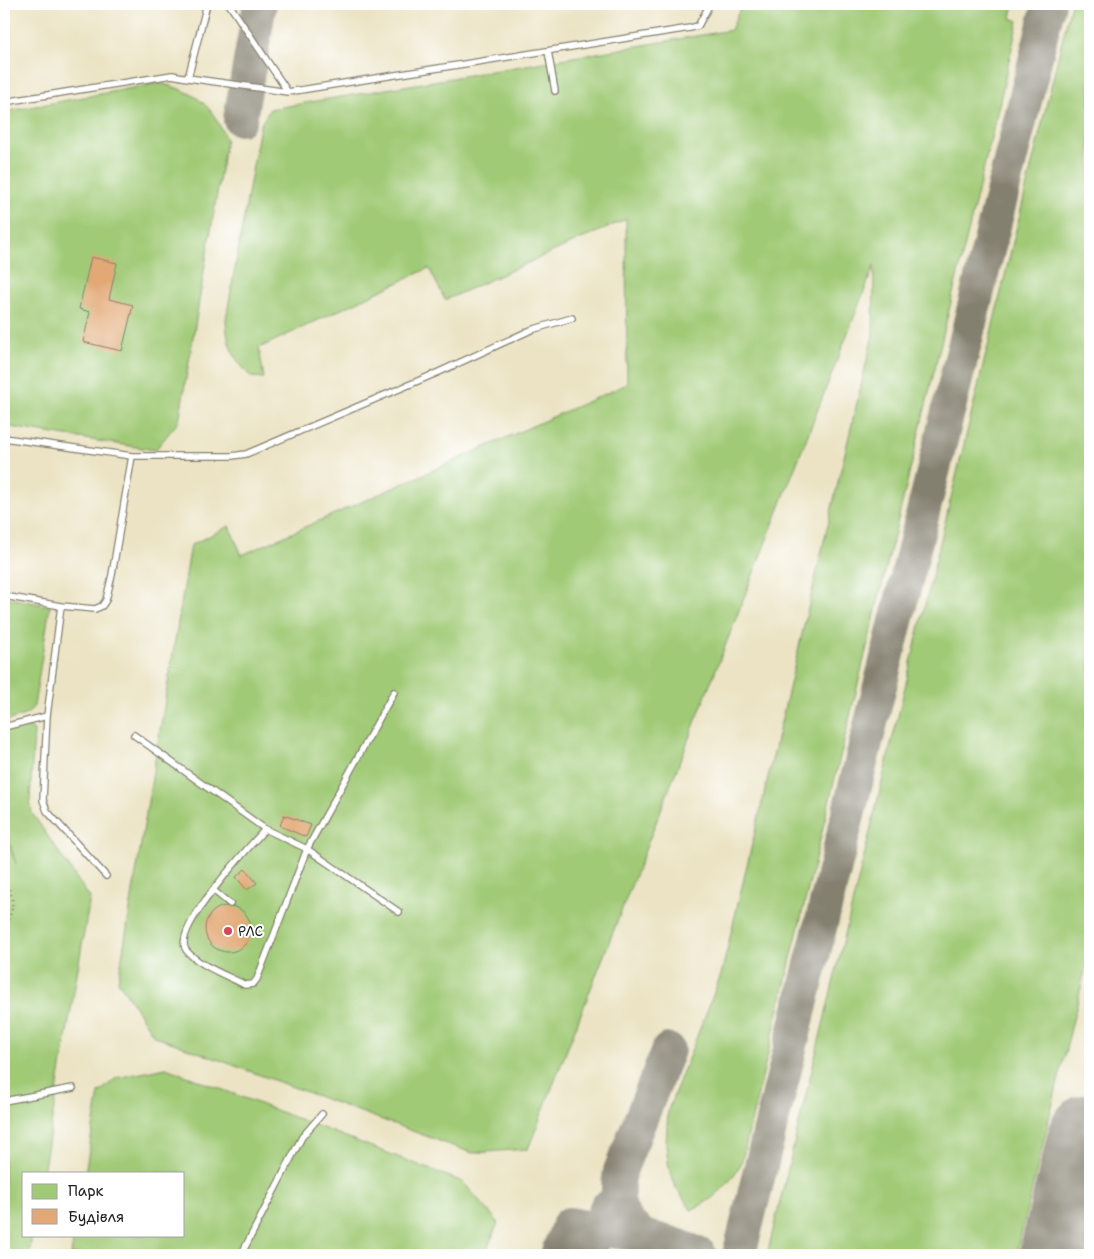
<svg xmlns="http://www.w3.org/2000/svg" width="1094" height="1259" font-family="'Shantell Sans',sans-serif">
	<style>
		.green { fill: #a0ca76; stroke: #5e7349 }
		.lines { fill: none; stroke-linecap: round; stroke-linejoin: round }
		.taxiway { stroke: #848070; stroke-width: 34 }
		.runway { stroke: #848070; stroke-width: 84 }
		.building { fill: #e2a875 }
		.lane-casing { stroke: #848070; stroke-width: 8 }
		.path { stroke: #848070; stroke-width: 2.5; stroke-dasharray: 1 4; stroke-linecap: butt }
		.lane { stroke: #fff; stroke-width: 5.5 }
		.poi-dot { fill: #d1495b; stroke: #fff; stroke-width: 2 }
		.labels { text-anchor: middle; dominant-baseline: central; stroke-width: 4; stroke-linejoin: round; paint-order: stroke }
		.poi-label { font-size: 14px; fill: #1c1c1c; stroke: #fff; text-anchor: start }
	</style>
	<rect width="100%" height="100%" fill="#fff"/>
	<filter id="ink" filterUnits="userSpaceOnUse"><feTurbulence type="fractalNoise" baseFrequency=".02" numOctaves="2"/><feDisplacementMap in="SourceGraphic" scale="10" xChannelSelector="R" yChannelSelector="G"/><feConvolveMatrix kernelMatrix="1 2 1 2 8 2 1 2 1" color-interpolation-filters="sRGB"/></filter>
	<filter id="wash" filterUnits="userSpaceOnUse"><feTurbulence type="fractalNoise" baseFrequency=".0096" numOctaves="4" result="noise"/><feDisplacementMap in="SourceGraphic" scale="20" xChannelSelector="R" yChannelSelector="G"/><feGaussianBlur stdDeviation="1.12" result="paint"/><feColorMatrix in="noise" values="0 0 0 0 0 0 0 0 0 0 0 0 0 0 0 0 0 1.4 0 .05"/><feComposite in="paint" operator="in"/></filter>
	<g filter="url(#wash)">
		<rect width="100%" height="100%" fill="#ebe3c3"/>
		<path class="green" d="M742 4H1014L1011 18 1018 21 999 105 741 1164C728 1186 714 1200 691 1210L676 1188 669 1168 666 1146 668 1110 721 975 873 335 874 266 528 1149 472 1153 154 1036 118 981 191 545 229 526 242 555 627 384 626 219 445 300 429 268 259 348 264 378 251 377C233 357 227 347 226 319L260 126 270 109 731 30Z
			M1071 4H1090V950L1016 1255H767Z
			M159 83C197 92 212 104 226 140L179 421 155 450 4 426V112Z
			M4 597 50 606 34 706 27 714 4 722Z
			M23 724 34 730 30 801 32 813 90 898 43 1173H24V1235H32L29 1255H4V830L16 864 4 826V730Z
			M166 1068 463 1182 498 1222 485 1255H71L74 1235H184V1173H85L99 1093 116 1078Z"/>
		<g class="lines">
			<path class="taxiway" d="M240 119 260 4
				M647 1238C618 1220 614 1203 620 1171L668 1050
				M557 1255 569 1224C612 1233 661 1234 700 1255
				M588 1255 606 1208
				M739 1255 1049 4"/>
			<path class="runway" d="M1061 1255 1090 1136"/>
		</g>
		<g id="blocks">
			<path class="building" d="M91 257 117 263 109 299 133 305 122 351 83 342 90 312 79 309Z
				M284 815 311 825 306 837 280 826Z
				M245 869 257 883 247 890 236 877Z
				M205 929a23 23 0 1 1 46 0a23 23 0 1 1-46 0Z"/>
		</g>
	</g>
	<g filter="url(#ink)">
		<use href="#blocks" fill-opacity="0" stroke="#848070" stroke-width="1"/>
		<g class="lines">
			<g class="lane-casing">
				<path id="lane" d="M229 4 288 92 690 28 698 26 710 4
					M548 51 555 91
					M188 78 288 92
					M4 102 172 75 188 78 207 4
					M4 438 132 456 112 575 106 600 102 606 95 609 61 606 4 596
					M132 456H232L246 454 439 372 531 330 572 318
					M61 606 47 716 43 800 47 811 106 876
					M394 692 307 849 399 912
					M4 727 47 716
					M134 735 265 829 307 849 257 979 253 984 245 985C230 977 196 964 186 950 171 929 250 847 265 829
					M213 890 230 904
					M4 1101 73 1088
					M241 1255 302 1137 322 1114"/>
			</g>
			<path class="path" d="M4 881C15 895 15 912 4 926"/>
			<use href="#lane" class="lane"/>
		</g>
	</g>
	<circle class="poi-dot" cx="228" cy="931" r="5"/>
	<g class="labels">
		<g class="poi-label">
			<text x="238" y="931">РЛС</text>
		</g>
	</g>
	<rect width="1094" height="1259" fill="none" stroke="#fff" stroke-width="20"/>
	<rect x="22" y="1172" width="162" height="65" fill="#ffffff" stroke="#a4a4a4"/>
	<rect x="32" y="1184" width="25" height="15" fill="#a0ca76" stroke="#a4a4a4"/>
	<text x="68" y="1196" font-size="15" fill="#1c1c1c">Парк</text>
	<rect x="32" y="1209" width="25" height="15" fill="#e2a875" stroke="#a4a4a4"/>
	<text x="68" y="1222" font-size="15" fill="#1c1c1c">Будівля</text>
</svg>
